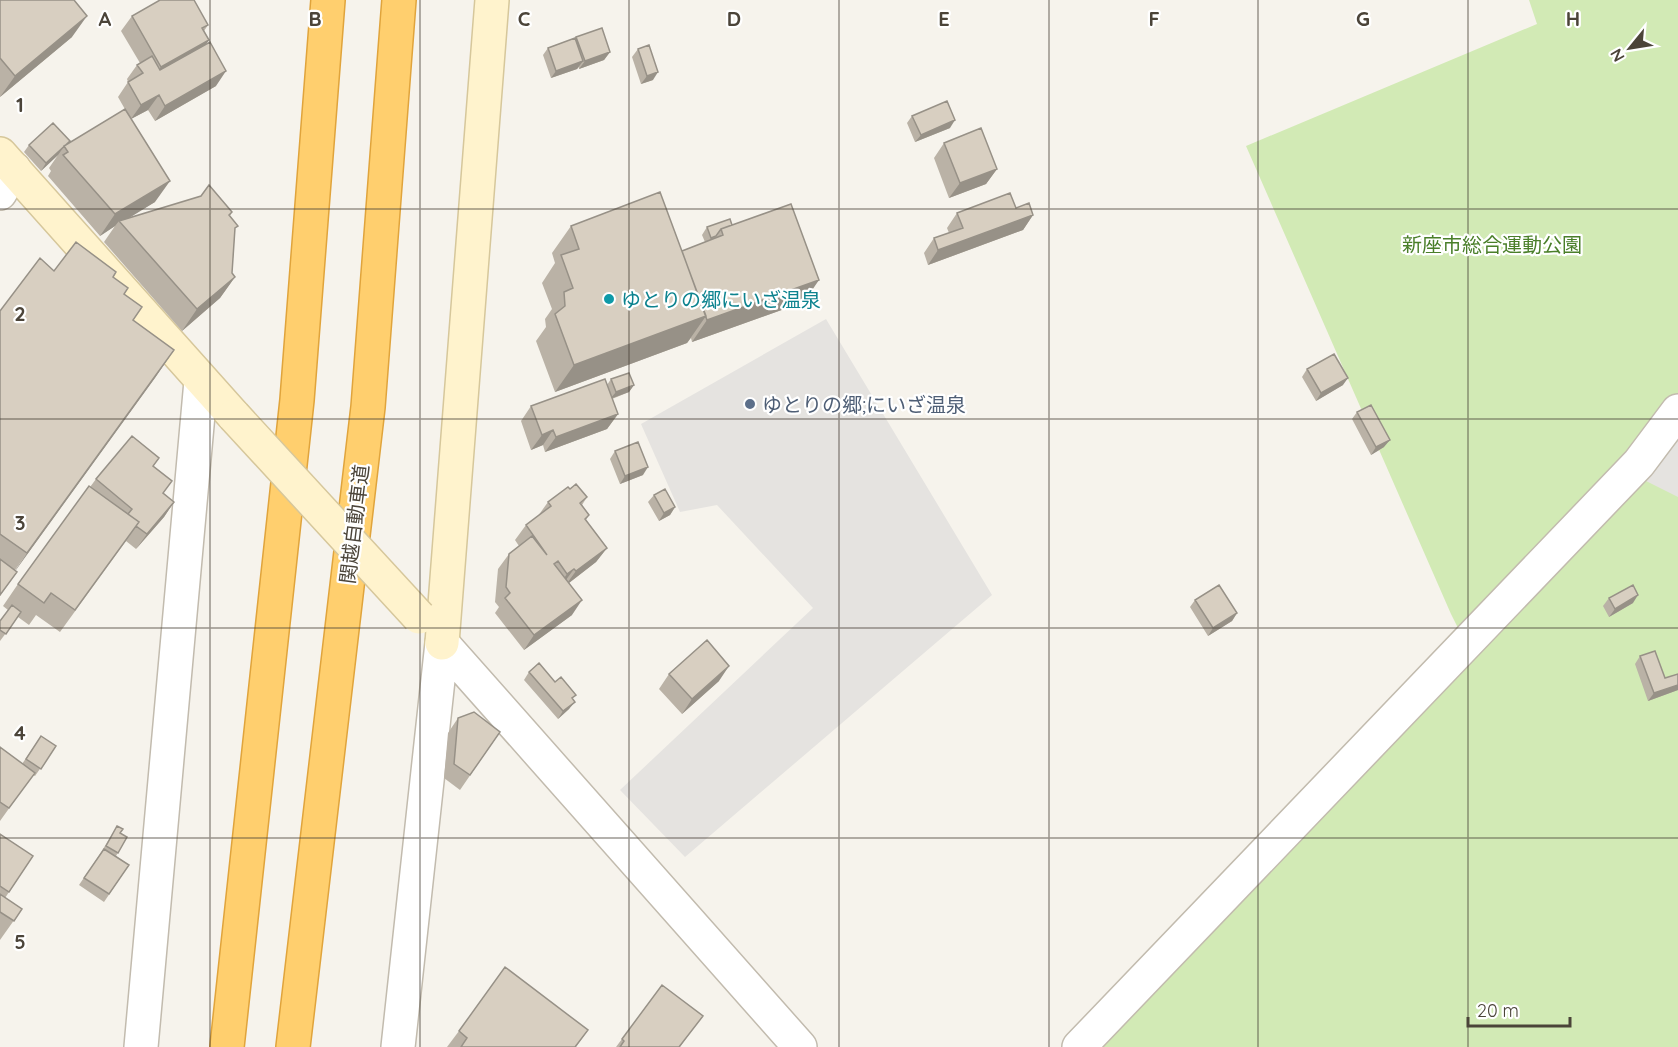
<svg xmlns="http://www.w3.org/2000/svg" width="1678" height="1047" font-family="Quicksand,'Noto Sans JP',sans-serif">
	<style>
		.green { fill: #d2eab5 }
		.parking { fill: #e5e3e0 }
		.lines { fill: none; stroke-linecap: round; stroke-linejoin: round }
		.street-casing { stroke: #c2bbae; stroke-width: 36 }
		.secondary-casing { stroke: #d6c79b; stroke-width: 36 }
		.highway-casing { stroke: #e0a43c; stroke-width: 36 }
		.street { stroke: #fff; stroke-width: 33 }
		.secondary { stroke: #fff3cd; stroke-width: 33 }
		.highway { stroke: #ffcf6e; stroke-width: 33 }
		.secondary-bridge-casing { stroke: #d6c79b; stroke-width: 36; stroke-linecap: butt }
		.secondary-bridge { stroke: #fff3cd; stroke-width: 33 }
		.wall { fill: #bab2a6 }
		.shaded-wall { fill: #979187 }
		.building { fill: #d8cfc1; stroke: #979187; stroke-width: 1.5 }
		.grid { fill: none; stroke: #4b4439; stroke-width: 1.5; stroke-opacity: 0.55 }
		.culture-dot { fill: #0f9aa8; stroke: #fff; stroke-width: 2 }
		.service-dot { fill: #5c6f8a; stroke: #fff; stroke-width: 2 }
		.labels { text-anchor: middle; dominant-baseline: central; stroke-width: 4.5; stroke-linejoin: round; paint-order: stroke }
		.park-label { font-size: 20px; fill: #4a7f2a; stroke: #fff }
		.culture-label { font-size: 20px; fill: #0d838f; stroke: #fff; text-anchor: start }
		.service-label { font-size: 20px; fill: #4e5e75; stroke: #fff; text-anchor: start }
		.street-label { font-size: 20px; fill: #4b4439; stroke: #fff }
		.grid-label { font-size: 20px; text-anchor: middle; font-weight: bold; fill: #4b4439; stroke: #fff; stroke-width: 4.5; stroke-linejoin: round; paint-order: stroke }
	</style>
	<rect width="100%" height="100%" fill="#f6f3ec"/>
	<path class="green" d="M1529 0H1678V1047H1092L1472 656 1451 614 1246 146 1537 24Z"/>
	<path class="parking" d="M826 319 992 595 685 857 620 790 813 608 717 505 680 512 641 424Z
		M1678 428V497L1640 478Z"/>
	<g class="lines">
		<g class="street-casing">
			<path id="street" d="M0 193 14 169
				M442 643 800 1047
				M141 1047 201 381
				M398 1047 442 643
				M1079 1047 1639 463 1678 411"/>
		</g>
		<g class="secondary-casing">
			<path id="secondary" d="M0 154 234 416
				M442 643 492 0"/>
		</g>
		<g class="highway-casing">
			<path id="highway" d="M227 1047 297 400 328 0
				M293 1047 368 407 399 0"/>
		</g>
		<use href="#street" class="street"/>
		<use href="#secondary" class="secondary"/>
		<use href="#highway" class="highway"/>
		<g class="secondary-bridge-casing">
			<path id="secondary-bridge" d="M234 416 419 617"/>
		</g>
		<use href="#secondary-bridge" class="secondary-bridge"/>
	</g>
	<path class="wall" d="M0 0 72 37 0 97Z
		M132 16 208 25 204 31 209 40 206 44 216 86 155 121 148 110 131 119 155 202 129 217 232 212 230 216 235 230 232 273 235 277 220 298 182 331 104 242 115 226 100 236 48 176 51 171 49 168 58 155 41 171 24 152 29 145 69 143 126 111 118 97 128 82 127 79 137 65 140 63 121 31Z
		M576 37 610 52 604 60 579 69V67L577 69 551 78 543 55 548 48 575 38Z
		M638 49 653 80 641 84 632 57Z
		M912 116 950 128 915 142 907 123Z
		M944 143 997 169 986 184 949 198 934 158Z
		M1016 208 1033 215 1023 230 928 265 924 253 934 238 949 233 947 228 957 213Z
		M732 225 804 302 692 342 691 338 687 343 555 392 536 341 546 327 545 319 552 309 542 283 555 263 552 253 571 226 682 251 705 242 702 235 707 227Z
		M54 271 113 277 124 294 133 320 174 350 15 570 17 572 0 596V311Z
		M1307 369 1343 385 1316 401 1302 377Z
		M611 379 634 385 629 392 612 399 618 414 607 429 545 452 543 445 531 450 521 421 531 406 607 385Z
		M1357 412 1384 447 1371 455 1352 419Z
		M615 451 643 475 620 484 610 459Z
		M159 458 153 466 163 493 174 502 164 517 136 549 126 541 60 632 36 615 29 625 18 617 0 641V621L8 610 3 606 18 584 96 479Z
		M570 489 587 497 582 505 589 515 586 520 607 548 596 562 569 583 572 615 524 650 495 613 499 607 495 602 498 569 509 554 519 546 515 540 526 525 538 516 548 502Z
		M654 495 675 507 670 515 659 521 648 502Z
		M1609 598 1633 603 1609 617 1603 606Z
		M1195 600 1237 613 1232 621 1208 636 1190 607Z
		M1640 656 1665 678 1678 674V690L1648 701 1635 664Z
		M529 672 555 682 573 700 569 709 558 719 524 680Z
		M669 674 719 681 682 714 659 689Z
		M458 718 500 732 460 790 444 778 448 733Z
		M41 736 56 746 35 776 33 775 0 821V747L22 764Z
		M117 826 120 833 127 837 116 856 129 865 104 902 79 885 100 854Z
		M0 834 33 856 5 898 22 909 0 940Z
		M662 985 703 1016 692 1030 680 1047H616Z
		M588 1030 576 1047H447L459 1031Z"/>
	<path class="shaded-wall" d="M87 16 72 37 0 97 15 76Z
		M209 40 198 55 150 82 161 67Z
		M610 52 604 60 579 69 585 61Z
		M583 61 577 69 551 78 556 71Z
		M226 71 216 86 155 121 165 106Z
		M658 72 653 80 641 84 647 76Z
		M159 95 148 110 131 119 141 105Z
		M955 120 950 128 915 142 921 135Z
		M63 148 58 155 41 171 46 163Z
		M997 169 986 184 949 198 960 183Z
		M170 181 155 202 121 223 119 221 115 226 100 236 115 214Z
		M1033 215 1023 230 928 265 938 250Z
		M235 277 220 298 182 331 197 309Z
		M819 280 804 302 692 342 707 320Z
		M706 316 687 343 555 392 574 365Z
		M174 350 155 378 8 581 27 553Z
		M1348 378 1343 385 1316 401 1321 393Z
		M634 385 629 392 610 399 616 392Z
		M618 414 607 429 545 452 556 437Z
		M553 430 543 445 531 450 542 435Z
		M1390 440 1384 447 1371 455 1376 447Z
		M648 467 643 475 620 484 625 476Z
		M174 502 164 517 136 549 147 534Z
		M675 507 670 515 659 521 664 513Z
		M607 548 596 562 565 586 576 571Z
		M574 569 563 584 557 588 567 574Z
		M1638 595 1633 603 1609 617 1615 609Z
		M582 600 572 615 524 650 534 635Z
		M1237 613 1232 621 1208 636 1213 628Z
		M729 666 719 681 682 714 692 699Z
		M1678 685V690L1648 701 1654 693Z
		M575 702 569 709 558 719 563 711Z"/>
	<path class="building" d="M0 0H74L87 16 15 76 0 58Z
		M160 0H194L208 25 202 28 209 40 161 67 132 16Z
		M602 28 610 52 585 61 576 37Z
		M575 38 583 61 556 71 548 48Z
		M210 42 226 71 165 106 159 95 141 105 128 82 143 73 137 65 152 56 160 70Z
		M649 45 658 72 647 76 638 49Z
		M947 101 955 120 921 135 912 116Z
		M125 109 170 181 115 214 63 155 68 152 64 146Z
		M53 123 70 141 46 163 29 145Z
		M981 128 997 169 960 183 944 143Z
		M209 185 232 212 229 215 238 226 235 228 232 273 235 277 197 309 119 221 201 196Z
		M660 192 706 316 574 365 555 314 565 306 564 292 573 288 561 255 579 249 571 226Z
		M1010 193 1016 208 1029 203 1033 215 938 250 934 238 963 228 957 213Z
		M791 204 819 280 707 320 682 251 723 235 721 229Z
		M730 219 732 225 721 229 716 236 711 238 707 227Z
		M76 242 116 272 113 277 128 288 124 294 142 307 133 320 174 350 27 553 0 534V311L40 258 54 271Z
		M1334 354 1348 378 1321 393 1307 369Z
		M629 373 634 385 616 392 611 379Z
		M605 379 618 414 556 437 553 430 542 435 531 406Z
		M1371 405 1390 440 1376 447 1357 412Z
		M132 436 159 458 153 466 172 481 163 493 174 502 147 534 136 526 139 522 128 514 132 509 96 479Z
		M638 442 648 467 625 476 615 451Z
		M576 484 587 497 580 503 589 515 585 519 607 548 576 571 574 569 567 574 558 561 554 564 582 600 534 635 505 598 510 593 506 587 509 554 532 536 547 555 526 525 551 506 548 502 568 487 570 489Z
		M89 486 139 522 75 610 51 593 44 603 18 584Z
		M665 489 675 507 664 513 654 495Z
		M0 559 17 572 0 595Z
		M1219 585 1237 613 1213 628 1195 600Z
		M1633 585 1638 595 1615 609 1609 598Z
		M12 605 21 612 6 634 0 630V621Z
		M707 640 729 666 692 699 669 674Z
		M1655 651 1665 678 1678 674V685L1654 693 1640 656Z
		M539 663 555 682 561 677 576 695 572 698 575 702 563 711 529 672Z
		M474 712 500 732 470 775 454 764 458 718Z
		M41 736 56 746 41 769 26 759Z
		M0 747 35 773 9 808 0 802Z
		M117 826 123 829 120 833 127 837 118 853 106 846Z
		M0 834 33 856 9 892 0 886Z
		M104 849 129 865 109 894 84 878Z
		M0 894 22 909 14 921 0 912Z
		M505 967 588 1030 575 1047H461L467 1038 459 1031Z
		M662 985 703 1016 679 1047H620L624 1041 622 1039Z"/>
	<path class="grid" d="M210 0V1047M420 0V1047M629 0V1047M839 0V1047M1049 0V1047M1258 0V1047M1468 0V1047M0 209H1678M0 419H1678M0 628H1678M0 838H1678"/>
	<circle class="culture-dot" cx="609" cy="299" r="6"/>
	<circle class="service-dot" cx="750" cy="404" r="6"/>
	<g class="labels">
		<g class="park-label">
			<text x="1492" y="244">新座市総合運動公園</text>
		</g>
		<g class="culture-label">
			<text x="621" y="299">ゆとりの郷にいざ温泉</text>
		</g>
		<g class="service-label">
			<text x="762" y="404">ゆとりの郷;にいざ温泉</text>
		</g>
		<g class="street-label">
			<text transform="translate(354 524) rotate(-83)">関越自動車道</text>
		</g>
	</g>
	<g class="grid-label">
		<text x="105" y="26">A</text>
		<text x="315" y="26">B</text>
		<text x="524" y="26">C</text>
		<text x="734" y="26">D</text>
		<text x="944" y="26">E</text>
		<text x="1154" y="26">F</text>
		<text x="1363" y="26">G</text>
		<text x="1573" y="26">H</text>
		<text x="20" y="112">1</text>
		<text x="20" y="321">2</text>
		<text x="20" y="530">3</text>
		<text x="20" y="740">4</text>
		<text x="20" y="949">5</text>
	</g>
	<g transform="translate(1630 48) rotate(240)" stroke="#ffffff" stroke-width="4.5" paint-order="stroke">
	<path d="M0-4.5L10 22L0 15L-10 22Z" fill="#4b4439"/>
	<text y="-9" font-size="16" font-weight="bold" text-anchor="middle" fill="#4b4439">N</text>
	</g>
	<path d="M1468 1017v9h102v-9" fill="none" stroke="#4b4439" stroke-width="3"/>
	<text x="1477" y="1017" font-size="18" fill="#4b4439" stroke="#ffffff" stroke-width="4.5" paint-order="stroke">20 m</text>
</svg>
